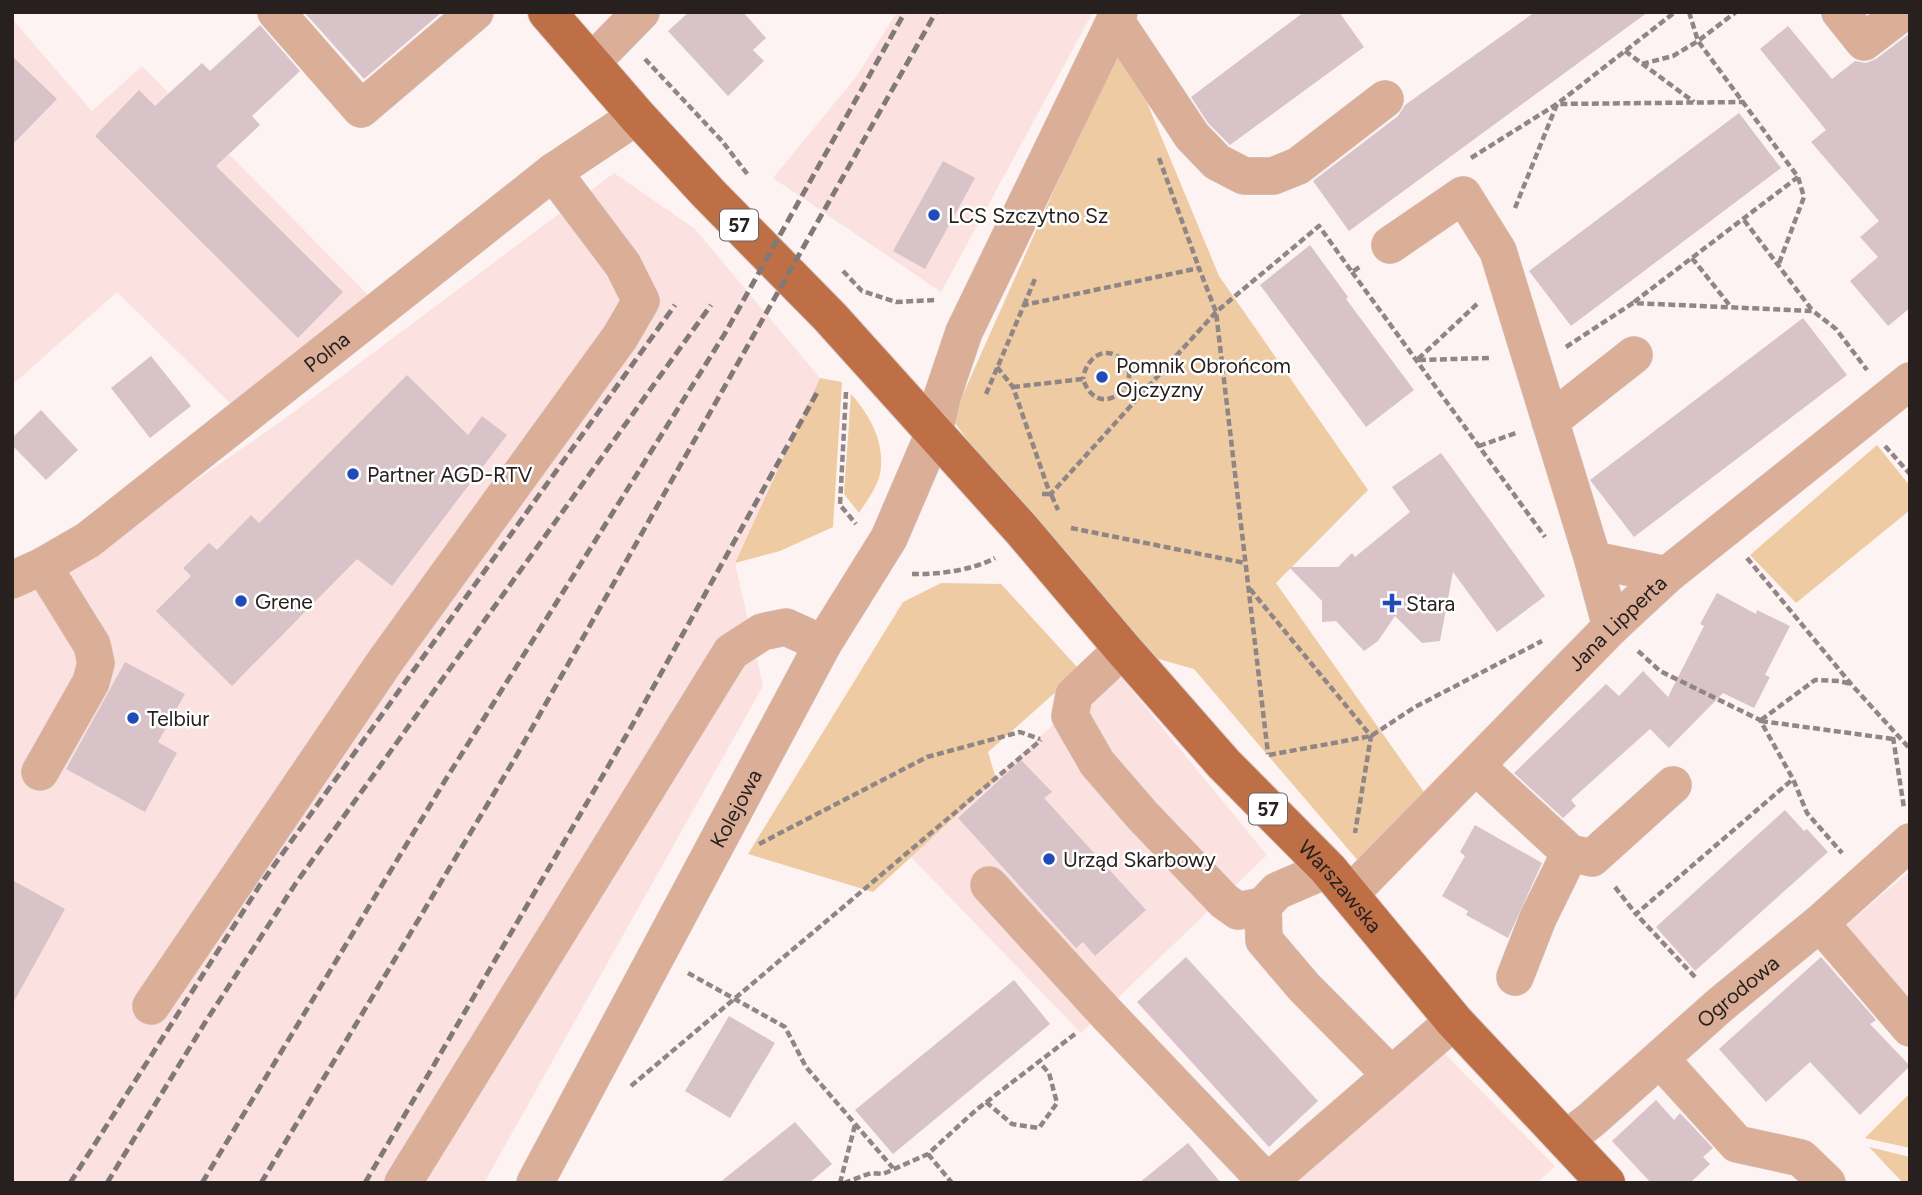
<svg xmlns="http://www.w3.org/2000/svg" width="1922" height="1195" font-family="Figtree,sans-serif">
	<style>
		.built { fill: #fbe2e0 }
		.green { fill: #eecba2 }
		.building { fill: #d8c3c8 }
		.lines { fill: none; stroke-linecap: round; stroke-linejoin: round }
		.minor-casing { stroke: #d6cdcc; stroke-width: 38 }
		.major-casing { stroke: #d6cdcc; stroke-width: 40 }
		.path { stroke: #8f8685; stroke-width: 4.5; stroke-dasharray: 7 3.5; stroke-linecap: butt }
		.minor { stroke: #dbae98; stroke-width: 37 }
		.major { stroke: #bf6f46; stroke-width: 38 }
		.rail { stroke: #817978; stroke-width: 5; stroke-dasharray: 10 5; stroke-linecap: butt }
		.poi-dot { fill: #214bb9; stroke: #fff; stroke-width: 2.5 }
		.labels { text-anchor: middle; dominant-baseline: central; stroke-width: 5; stroke-linejoin: round; paint-order: stroke }
		.shield { fill: #fff; stroke: #686362; stroke-width: 2 }
		.shield-label { font-size: 19px; font-weight: bold; fill: #28201f }
		.poi-label { font-size: 21px; fill: #28201f; stroke: #fff; text-anchor: start }
		.street-label { font-size: 21px; fill: #28201f; stroke: #fff }
	</style>
	<rect width="100%" height="100%" fill="#fcf3f2"/>
	<path class="built" d="M897 12H1093L941 292 773 178 856 77Z
		M12 19 92 111 142 66 381 308 243 416 117 292 12 385Z
		M614 173 695 229 820 378 735 563 763 686 484 1183H12V593L110 540 283 420Z
		M1111 665 1267 855 1081 1033 910 856 1080 700Z
		M1910 871V1043L1823 945Z
		M1439 1048 1555 1166 1537 1183H1285Z"/>
	<path class="green" d="M1121 40 1219 276 1368 490 1276 583 1431 802 1360 863 1194 669 1123 649 952 419Z
		M820 378 842 382 833 527 780 551 735 563Z
		M851 394C870 415 886 444 880 474 877 488 866 502 859 513L844 494Z
		M1877 445 1910 486V510L1796 603 1750 555Z
		M941 583 1001 584 1078 668 1058 690 988 752 996 779 873 892 748 854 903 602Z
		M1910 1093V1148L1865 1138Z
		M1869 1147 1910 1157V1183H1903Z"/>
	<path class="building" d="M304 12H442L364 79Z
		M689 12H743L766 38 753 50 764 61 728 96 668 31Z
		M1304 12H1339L1364 47 1230 145 1208 123 1191 97Z
		M1535 12H1648L1349 231 1313 181 1398 116 1405 105Z
		M260 25 300 71 252 116 260 125 216 166 343 292 298 338 95 136 139 90 155 106 202 63 210 71Z
		M1788 26 1832 79 1855 61 1866 63 1876 59 1910 33V308L1888 326 1850 281 1878 257 1860 237 1879 221 1811 142 1826 130 1760 49Z
		M12 56 57 99 12 145Z
		M1739 113 1781 168 1571 326 1529 271Z
		M943 161 975 178 925 269 893 251Z
		M1310 245 1348 297 1346 299 1414 390 1366 427 1260 285Z
		M1803 318 1847 375 1634 537 1590 480Z
		M151 356 191 406 150 438 111 388Z
		M407 375 468 435 482 416 507 435 392 586 357 559 232 686 156 611 191 576 183 568 209 543 217 550 251 515 259 523Z
		M41 410 78 450 46 480 12 445V438Z
		M1441 453 1545 596 1497 632 1453 572 1440 641 1422 643 1395 616 1378 641 1364 651 1336 621 1322 622V601L1289 567H1338L1352 553 1355 557 1410 512 1392 487Z
		M1717 593 1756 614 1757 610 1790 626 1765 675 1770 677 1754 708 1723 693 1669 748 1650 729 1571 800 1576 806 1563 818 1514 773 1606 684 1619 696 1643 671 1668 697 1704 626 1700 624Z
		M125 662 185 694 158 742 177 753 145 812 66 769Z
		M1021 760 1052 792 1044 798 1146 910 1095 956 1083 942 1076 948 958 818Z
		M1785 810 1804 831 1807 829 1828 852 1695 971 1656 927Z
		M1475 825 1542 863 1508 938 1466 915 1468 911 1442 896 1465 856 1460 852Z
		M12 880 65 909 12 1005Z
		M1186 957 1318 1101 1269 1147 1137 1002Z
		M1821 957 1876 1020 1870 1024 1910 1066 1860 1115 1810 1062 1766 1102 1719 1049Z
		M1014 980 1050 1024 893 1154 855 1110Z
		M729 1016 775 1043 730 1118 685 1091Z
		M1656 1100 1674 1120 1680 1113 1713 1148 1703 1157 1710 1164 1690 1183H1651L1612 1141Z
		M795 1122 832 1164 809 1183H719Z
		M1188 1143 1221 1183H1139Z"/>
	<g class="lines">
		<g class="minor-casing">
			<g id="minor">
				<path d="M276 12 361 109 475 12"/>
				<path d="M1840 12 1864 42 1903 12"/>
				<path d="M1115 20 1192 136 1217 162 1244 176H1273L1298 166 1385 99"/>
				<path d="M591 63 641 12"/>
				<path d="M1390 245 1463 195 1498 251 1593 560 1611 627"/>
				<path d="M1550 421 1634 355"/>
				<path d="M1593 560 1667 575"/>
				<path id="s1" d="M12 580 43 566 88 540 553 172 637 116"/>
				<path d="M1123 649 1074 695 1070 716 1097 763 1142 815 1224 901 1238 911 1263 906 1277 891 1328 869"/>
				<path d="M1476 766 1570 853 1592 858 1673 785"/>
				<path d="M40 772 91 682 96 663 92 645 43 566"/>
				<path d="M989 885 1105 1012 1267 1182"/>
				<path id="s2" d="M1349 895 1611 627 1667 575 1910 381"/>
				<path d="M1263 906 1264 940 1304 987 1391 1075"/>
				<path d="M1820 923 1910 1028"/>
				<path d="M1515 977 1538 918 1570 853"/>
				<path d="M151 1006 386 660 620 337 641 301 623 265 553 172"/>
				<path d="M1660 1059 1737 1144 1801 1158 1827 1183"/>
				<path id="s3" d="M1565 1140 1591 1120 1720 1005 1820 923 1910 842"/>
				<path d="M403 1183 731 652 762 632 786 627 823 644"/>
				<path id="s4" d="M535 1183 823 644 889 538 934 433 942 397 964 332 1119 12"/>
				<path d="M1267 1183 1454 1021"/>
			</g>
		</g>
		<g class="major-casing">
			<g id="major">
				<path id="s5" d="M547 12 637 116 709 194 830 317 1022 530 1123 649 1224 764 1328 869 1454 1021 1606 1183"/>
			</g>
		</g>
		<path class="path" d="M1689 12 1698 41 1798 177 1804 197 1778 266
			M1625 51 1694 102
			M645 59 722 141 748 175
			M1642 64 1673 56 1698 41 1736 12
			M1159 158 1199 268
			M1471 158 1557 104 1675 12
			M1515 208 1557 104 1744 102
			M1744 220 1812 310
			M1692 258 1731 307
			M843 271 862 291 896 302 935 300
			M1352 272 1545 537
			M1634 302 1798 177
			M1477 304 1417 360 1491 358
			M1024 305 1035 279
			M1566 347 1633 303 1813 311 1836 329 1867 370
			M997 367 1013 387 1050 494
			M1013 387 1083 379C1099 427 1153 377 1117 356 1100 346 1085 362 1083 379
			M846 392 840 505 856 524
			M986 394 1024 305 1199 268 1216 312 1268 754
			M1479 446 1516 433
			M1885 446 1910 474
			M1042 494H1051L1058 510
			M1049 496 1216 312 1319 226 1352 272 1361 266
			M1071 528 1245 563
			M1747 558 1851 684 1910 749
			M912 574C937 575 973 570 995 558
			M1250 589 1371 736 1355 833
			M1638 651 1660 671 1760 720 1793 779 1807 813 1842 853
			M1761 720 1815 680 1839 681 1851 684
			M1761 721 1893 739
			M1893 737 1904 808
			M1269 755 1371 736 1415 707 1542 641
			M759 844 927 757 1020 732 1040 739
			M1615 887 1636 914
			M688 973 785 1027 806 1067 893 1168
			M1695 977 1636 914 1793 779
			M631 1086 1041 740
			M986 1102 1012 1124 1039 1128 1057 1103 1049 1073 1039 1062
			M928 1154 952 1183
			M840 1183 855 1125
			M844 1183 871 1173 883 1174 928 1154 976 1110 1075 1034"/>
		<use href="#minor" class="minor"/>
		<use href="#major" class="major"/>
		<path class="rail" d="M70 1183 260 885 675 305
			M107 1183 206 1021 296 883 711 305
			M202 1183 446 779 724 335 905 12
			M261 1183 514 760 936 12
			M365 1183 630 729 818 391"/>
	</g>
	<g class="poi-dot">
		<circle cx="934" cy="215" r="7"/>
		<circle cx="1102" cy="377" r="7"/>
		<circle cx="353" cy="474" r="7"/>
		<circle cx="241" cy="601" r="7"/>
		<path d="M1388.5 592.5h7v7h7v7h-7v7h-7v-7h-7v-7h7z"/>
		<circle cx="133" cy="718" r="7"/>
		<circle cx="1049" cy="859" r="7"/>
	</g>
	<g class="labels">
		<g class="shield">
			<rect x="720" y="209.5" width="38" height="31" rx="5"/>
			<rect x="1249" y="793.5" width="38" height="31" rx="5"/>
		</g>
		<g class="shield-label">
			<text x="739" y="225">57</text>
			<text x="1268" y="809">57</text>
		</g>
		<g class="poi-label">
			<text x="948" y="215">LCS Szczytno Sz</text>
			<text x="1116" y="365">Pomnik Obrońcom<tspan x="1116" dy="24">Ojczyzny</tspan></text>
			<text x="367" y="474">Partner AGD-RTV</text>
			<text x="255" y="601">Grene</text>
			<text x="1406" y="603">Stara</text>
			<text x="147" y="718">Telbiur</text>
			<text x="1063" y="859">Urząd Skarbowy</text>
		</g>
		<g class="street-label">
			<text stroke="none"><textPath href="#s1" startOffset="390">Polna</textPath></text>
			<text stroke="none"><textPath href="#s2" startOffset="382">Jana Lipperta</textPath></text>
			<text stroke="none"><textPath href="#s4" startOffset="425">Kolejowa</textPath></text>
			<text stroke="none"><textPath href="#s5" startOffset="1181">Warszawska</textPath></text>
			<text stroke="none"><textPath href="#s3" startOffset="228">Ogrodowa</textPath></text>
		</g>
	</g>
	<rect width="1922" height="1195" fill="none" stroke="#28201f" stroke-width="28"/>
</svg>
